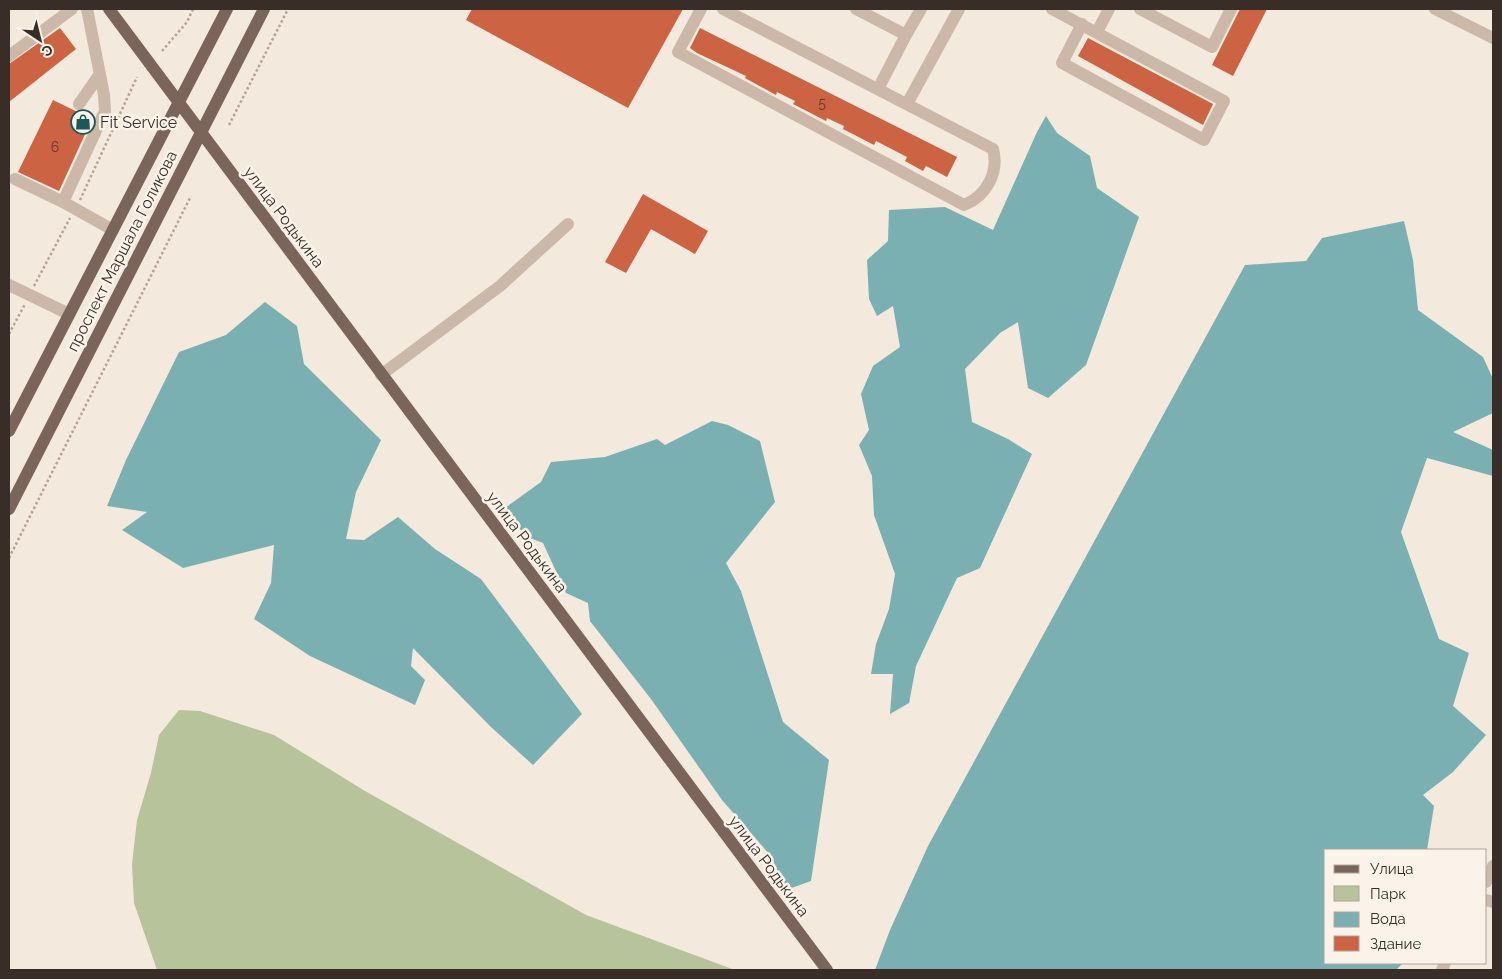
<svg xmlns="http://www.w3.org/2000/svg" width="1502" height="979" font-family="Raleway,sans-serif">
	<style>
		.green { fill: #b6c39b }
		.water { fill: #7ab0b2 }
		.building { fill: #cc6342 }
		.lines { fill: none; stroke-linecap: round; stroke-linejoin: round }
		.path { stroke: #b8a292; stroke-width: 2.5; stroke-dasharray: 2.5 2.5; stroke-linecap: butt }
		.minor { stroke: #ccb8a8; stroke-width: 12 }
		.major { stroke: #7b6459; stroke-width: 12 }
		.labels { text-anchor: middle; dominant-baseline: central; stroke-width: 5; stroke-linejoin: round; paint-order: stroke }
		.number-label { font-size: 14px; fill: #5e3a2e }
		.poi-label { font-size: 16px; fill: #392d28; stroke: #fbf3e9; text-anchor: start }
		.street-label { font-size: 16px; fill: #392d28; stroke: #fbf3e9 }
	</style>
	<rect width="100%" height="100%" fill="#f3e9dc"/>
	<path class="green" d="M179 710 200 711 274 735 365 791 586 915 735 970H157L134 903 132 864 137 820 151 773 159 735Z"/>
	<path class="water" d="M1046 116 1057 133 1090 156 1097 188 1139 217 1086 365 1048 398 1028 388 1018 322 1000 333 965 369 972 422 1008 439 1032 454 980 568 957 578 916 666 909 703 890 714 893 674H871L876 644 889 609 895 574 874 515 872 476 859 445 869 430 861 394 873 366 900 347 893 306 877 316 869 299 867 260 888 241 889 210 945 207 993 230 1037 132Z
		M1404 221 1413 260 1418 310 1483 357 1493 379V413L1453 432 1493 450V476L1427 458 1401 532 1439 639 1469 653 1453 706 1486 735 1453 772 1423 795 1434 806 1427 850H1326V963H1403L1396 970H875L890 930 928 846 1245 265 1306 261 1322 238Z
		M265 302 297 326 304 364 381 440 356 492 346 539 364 540 398 517 435 549 481 579 582 714 533 765 491 727 413 648 411 666 425 680 415 705 310 656 254 619 271 583 274 545 183 568 122 530 147 512 107 506 126 460 179 352 226 335Z
		M712 421 728 425 760 441 775 502 726 563 741 591 783 722 829 760 811 881 786 890 771 856 722 800 651 699 590 621 588 603 566 593 543 543 525 536 505 508 541 482 551 462 605 457 657 439 665 445Z"/>
	<path class="building" d="M472 9H683L628 108 466 20Z
		M1240 9H1267L1233 76 1212 65Z
		M60 28 76 49 9 102V64Z
		M700 28 957 157 947 177 926 166 923 171 905 161 907 157 876 141 874 145 843 129 844 126 827 118 826 121 793 104 795 101 777 92 776 95 745 78 746 76 697 53 690 48Z
		M1088 38 1213 104 1203 125 1078 56Z
		M53 100 92 119 59 191 18 172Z
		M643 194 708 231 695 254 651 229 626 273 605 262Z"/>
	<g class="lines">
		<path class="path" d="M162 51 187 22 193 9
			M229 125 288 9
			M80 200 137 77
			M34 286 70 218
			M9 334 25 304
			M9 558 191 196"/>
		<path class="minor" d="M701 9 678 52 964 205C987 196 999 172 993 149L723 9
			M856 9 906 35 878 89
			M1052 9 1224 101 1204 140 1062 63 1082 24
			M1140 9 1212 47 1231 9
			M1435 9 1493 38
			M1097 32 1109 9
			M906 35 921 9
			M9 56 72 9
			M79 104 100 74
			M907 104 959 9
			M15 179 63 202 105 111 104 95 87 9
			M63 202 113 230
			M9 285 69 314
			M381 375 500 286 568 224
			M1486 882 1493 866
			M1486 900 1493 902
			M1442 970 1445 963"/>
		<path class="major" d="M109 9 827 970
			M9 431 227 9
			M9 509 264 9"/>
	</g>
	<defs>
		<g id="shop-ring" transform="scale(1.25)"><circle r="9.5" fill="#fbf3e9" stroke="#1b585c" stroke-width="1.5"/><path d="M-5-2.5h2.3a2.7 3.5 0 0 1 5.4 0H5L5.5 6h-11ZM-1.5-2.5h3a1.5 2.3 0 0 0-3 0Z" fill="#1b585c"/></g>
	</defs>
	<g fill-rule="evenodd">
		<use href="#shop-ring" x="83" y="122"/>
	</g>
	<g class="labels">
		<g class="number-label">
			<text x="822" y="103">5</text>
			<text x="55" y="147">6</text>
		</g>
		<g class="poi-label">
			<text x="100" y="122">Fit Service</text>
		</g>
		<g class="street-label">
			<text transform="translate(284 217) rotate(53)">улица Родькина</text>
			<text transform="translate(122 251) rotate(-63)">проспект Маршала Голикова</text>
			<text transform="translate(527 542) rotate(53)">улица Родькина</text>
			<text transform="translate(769 866) rotate(53)">улица Родькина</text>
		</g>
	</g>
	<rect width="1502" height="979" fill="none" stroke="#392d28" stroke-width="20"/>
	<rect x="1324" y="849" width="162" height="115" fill="#fbf3e9" stroke="#ada49c"/>
	<rect x="1334" y="865" width="25" height="8" fill="#7b6459" stroke="#ada49c"/>
	<text x="1370" y="874" font-size="15" fill="#392d28">Улица</text>
	<rect x="1334" y="886" width="25" height="15" fill="#b6c39b" stroke="#ada49c"/>
	<text x="1370" y="899" font-size="15" fill="#392d28">Парк</text>
	<rect x="1334" y="912" width="25" height="15" fill="#7ab0b2" stroke="#ada49c"/>
	<text x="1370" y="924" font-size="15" fill="#392d28">Вода</text>
	<rect x="1334" y="936" width="25" height="15" fill="#cc6342" stroke="#ada49c"/>
	<text x="1370" y="949" font-size="15" fill="#392d28">Здание</text>
	<g transform="translate(40 40) rotate(145)" stroke="#fbf3e9" stroke-width="4" paint-order="stroke">
	<path d="M0-4L9 19L0 12L-9 19Z" fill="#392d28"/>
	<text y="-8" font-size="14" font-weight="bold" text-anchor="middle" fill="#392d28">С</text>
	</g>
</svg>
